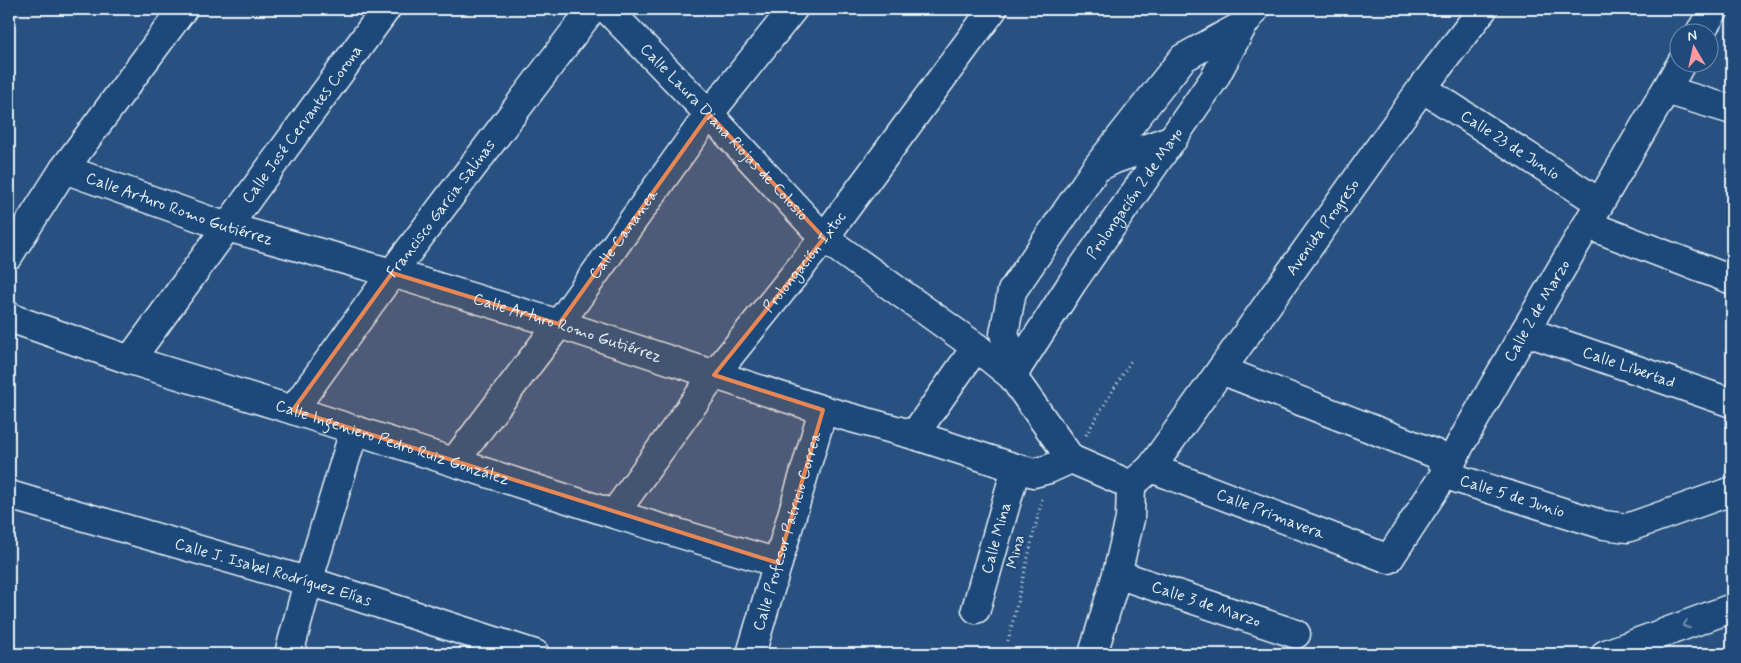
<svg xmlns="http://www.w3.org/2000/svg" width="1741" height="663" font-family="Mynerve,sans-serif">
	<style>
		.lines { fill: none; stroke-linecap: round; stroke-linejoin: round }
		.minor-casing { stroke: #e8f1f8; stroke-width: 31 }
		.major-casing { stroke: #e8f1f8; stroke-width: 31 }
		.path { stroke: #e8f1f8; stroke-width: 3; stroke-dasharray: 1 4; stroke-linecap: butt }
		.minor { stroke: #1f4a7a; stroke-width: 28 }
		.major { stroke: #1f4a7a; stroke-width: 28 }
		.oneway { stroke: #6f8dac }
		.marked { fill: #e88753; fill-opacity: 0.2; stroke: #e88753; stroke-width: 4; stroke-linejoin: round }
		.labels { text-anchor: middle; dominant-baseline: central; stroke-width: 4.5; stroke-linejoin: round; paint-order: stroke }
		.street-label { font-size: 16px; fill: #e8f1f8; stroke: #1f4a7a }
	</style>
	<rect width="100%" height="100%" fill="#285181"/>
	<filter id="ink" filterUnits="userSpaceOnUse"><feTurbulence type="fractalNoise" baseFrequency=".02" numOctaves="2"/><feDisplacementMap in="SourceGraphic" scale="10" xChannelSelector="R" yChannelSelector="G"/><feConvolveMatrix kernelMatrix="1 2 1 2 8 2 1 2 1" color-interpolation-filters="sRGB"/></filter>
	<g filter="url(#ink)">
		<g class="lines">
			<g class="minor-casing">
				<g id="minor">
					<path id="s1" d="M607 9 709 114 824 238 976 347 1012 376 1071 459 1131 485 1151 468 1422 88 1483 9"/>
					<path d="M1700 32 1715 9"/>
					<path id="s2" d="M1422 88 1600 203"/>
					<path d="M1666 90 1732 110"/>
					<path d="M1099 167 1115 159 1173 139"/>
					<path id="s3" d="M64 169 227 227 392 273 559 324 823 410 914 435 1016 468 1034 473 1049 469 1071 459"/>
					<path d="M1588 225 1732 280"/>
					<path d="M9 255 64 169 183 9"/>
					<path id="s4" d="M9 316 16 320 130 360 293 410 614 514 778 563"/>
					<path id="s5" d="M1525 331 1732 403"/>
					<path id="s6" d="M130 360 386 9"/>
					<path d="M1017 369 1004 334 1012 291 1097 167 1183 58 1243 25"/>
					<path id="s7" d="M1221 370 1436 454 1458 479 1604 525 1627 528 1732 491"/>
					<path id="s8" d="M1012 376 1072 283 1214 79 1243 25 1255 9"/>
					<path id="s9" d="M293 410 392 273 592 9"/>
					<path d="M914 435 976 347"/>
					<path id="s10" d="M454 462 559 324 709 114 793 9"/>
					<path id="s11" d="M1151 468 1389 559 1448 469 1460 445 1525 331 1682 62"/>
					<path id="s12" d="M9 495 327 587 535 654"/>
					<path id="s13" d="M614 514 714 375 824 238 993 9"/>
					<path id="s14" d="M1117 574 1296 634"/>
					<path id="s15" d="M976 609 1016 468"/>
					<path d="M289 654 308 582 354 431"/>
					<path id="s16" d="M751 654 823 410"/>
					<path d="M1093 654 1117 574 1130 519 1131 485"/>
				</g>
			</g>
			<g class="major-casing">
				<path id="major" d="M1606 654 1732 608"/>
			</g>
			<path class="path" d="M1086 435 1132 359
				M1008 641 1042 499"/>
			<use href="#minor" class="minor"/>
			<use href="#major" class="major"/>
		</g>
		<defs><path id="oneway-chevron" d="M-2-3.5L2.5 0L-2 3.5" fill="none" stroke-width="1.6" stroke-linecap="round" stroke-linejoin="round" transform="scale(1.25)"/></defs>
		<use class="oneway" href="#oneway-chevron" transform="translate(1686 625) rotate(160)"/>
	</g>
	<path class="marked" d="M709 114 824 238 714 375 823 410 778 563 293 410 392 273 559 324Z"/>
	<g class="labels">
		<g class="street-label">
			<text stroke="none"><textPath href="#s6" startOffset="292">Calle José Cervantes Corona</textPath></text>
			<text stroke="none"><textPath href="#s1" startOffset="170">Calle Laura Diana Riojas de Colosio</textPath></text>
			<text stroke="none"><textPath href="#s2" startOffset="105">Calle 23 de Junio</textPath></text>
			<text stroke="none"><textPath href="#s8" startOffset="220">Prolongación 2 de Mayo</textPath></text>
			<text stroke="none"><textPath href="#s3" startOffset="122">Calle Arturo Romo Gutiérrez</textPath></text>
			<text stroke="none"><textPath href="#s9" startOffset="250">Francisco Garcia Salinas</textPath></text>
			<text stroke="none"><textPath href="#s1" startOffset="1038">Avenida Progreso</textPath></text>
			<text stroke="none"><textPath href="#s10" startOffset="284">Calle Cananea</textPath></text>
			<text stroke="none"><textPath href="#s13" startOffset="316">Prolongación Ixtoc</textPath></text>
			<text stroke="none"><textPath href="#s11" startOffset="544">Calle 2 de Marzo</textPath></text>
			<text stroke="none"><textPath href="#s3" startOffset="528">Calle Arturo Romo Gutiérrez</textPath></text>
			<text stroke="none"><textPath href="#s5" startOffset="110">Calle Libertad</textPath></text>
			<text stroke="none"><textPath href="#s4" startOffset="404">Calle Ingeniero Pedro Ruiz González</textPath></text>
			<text stroke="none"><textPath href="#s7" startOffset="321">Calle 5 de Junio</textPath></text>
			<text stroke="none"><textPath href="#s11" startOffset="128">Calle Primavera</textPath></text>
			<text stroke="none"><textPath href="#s16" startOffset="128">Calle Profesor Patricio Correa</textPath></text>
			<text stroke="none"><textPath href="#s15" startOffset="74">Calle Mina</textPath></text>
			<text transform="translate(1016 552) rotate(-77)">Mina</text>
			<text stroke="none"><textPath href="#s12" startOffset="275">Calle J. Isabel Rodríguez Elías</textPath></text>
			<text stroke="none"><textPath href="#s14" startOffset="94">Calle 3 de Marzo</textPath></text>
		</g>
	</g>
	<rect width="1741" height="663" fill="none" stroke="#1f4a7a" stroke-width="30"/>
	<rect x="15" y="15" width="1711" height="633" fill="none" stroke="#e8f1f8" stroke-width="2" filter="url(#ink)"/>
	<g transform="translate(1694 48) rotate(351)"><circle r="24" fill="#1f4a7a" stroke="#6f8dac"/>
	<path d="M0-4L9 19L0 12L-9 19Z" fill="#ff9aa2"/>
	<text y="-8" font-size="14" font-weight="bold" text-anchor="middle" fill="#e8f1f8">N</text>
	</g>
</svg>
